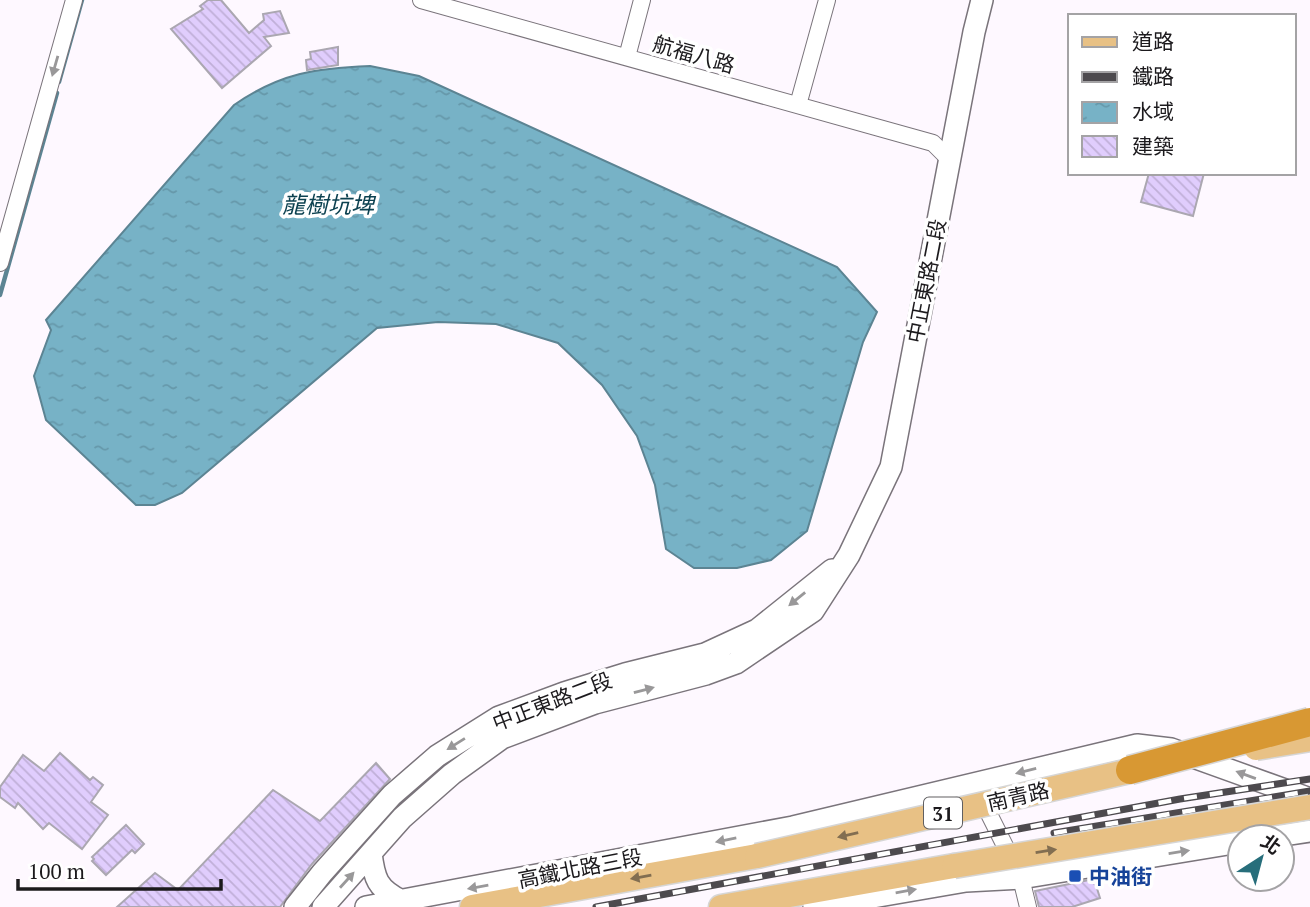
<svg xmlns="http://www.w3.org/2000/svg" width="1310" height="907" font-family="'PT Serif','Noto Sans TC',serif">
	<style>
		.water { fill: url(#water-ripples); stroke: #5c8493; stroke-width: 2 }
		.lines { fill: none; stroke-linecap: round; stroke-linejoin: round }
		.stream { stroke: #5c8493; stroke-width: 4.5 }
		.building { fill: url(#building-back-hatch); stroke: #aba7b1; stroke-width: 2 }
		.minor-casing { stroke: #7a747b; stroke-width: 18 }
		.secondary-casing { stroke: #7a747b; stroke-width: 24 }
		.primary-casing { stroke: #d6d6d6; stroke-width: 27 }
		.minor { stroke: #fff; stroke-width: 16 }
		.secondary { stroke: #fff; stroke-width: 21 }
		.primary { stroke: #e8c185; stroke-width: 24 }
		.rail-casing { stroke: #4d4a4e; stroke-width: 7 }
		.rail { stroke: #fff; stroke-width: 4.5; stroke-dasharray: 13; stroke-linecap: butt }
		.primary-bridge-casing { stroke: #d6d6d6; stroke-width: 27; stroke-linecap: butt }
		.motorway-bridge-casing { stroke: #d6d6d6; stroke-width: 31; stroke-linecap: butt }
		.primary-bridge { stroke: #e8c185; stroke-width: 24 }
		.motorway-bridge { stroke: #d89833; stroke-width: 28 }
		.oneway { fill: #999899 }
		.oneway2 { fill: #826e51 }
		.transit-dot { fill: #1a4fb4; stroke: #fff; stroke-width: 2.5 }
		.labels { text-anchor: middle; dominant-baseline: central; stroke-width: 7; stroke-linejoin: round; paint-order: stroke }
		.shield { fill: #fff; stroke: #605f61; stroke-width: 2 }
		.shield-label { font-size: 19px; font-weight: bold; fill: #1c1a1d }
		.street-label { font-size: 21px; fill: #1c1a1d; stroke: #fff }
		.transit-label { font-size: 21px; font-weight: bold; fill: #164399; stroke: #fff; text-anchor: start }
		.water-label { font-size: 23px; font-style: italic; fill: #0d4251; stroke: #fff }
	</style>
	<defs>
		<pattern id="water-ripples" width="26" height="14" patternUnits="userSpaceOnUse" patternTransform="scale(1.75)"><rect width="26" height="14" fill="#77b2c6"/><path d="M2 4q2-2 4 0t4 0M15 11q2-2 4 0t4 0" fill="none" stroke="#6698aa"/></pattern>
		<pattern id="building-back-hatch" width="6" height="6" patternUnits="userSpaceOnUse" patternTransform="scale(1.75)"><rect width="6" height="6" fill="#e0cdfd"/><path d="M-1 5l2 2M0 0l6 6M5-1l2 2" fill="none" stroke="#c0afd8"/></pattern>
	</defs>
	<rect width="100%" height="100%" fill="#fef8ff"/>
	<path class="water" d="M370 66 419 76 837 267 877 312 863 342 807 531 771 560 737 568H694L666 549 655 485 637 436 602 385 558 343 496 324 438 322 377 328 182 493 155 505H136L46 420 34 376 51 330 46 320 234 105C280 73 316 68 370 66Z"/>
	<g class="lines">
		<path class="stream" d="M59 82 82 0
			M0 295 57 93"/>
	</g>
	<path class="building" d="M208 0H221L249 33 264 20 263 14 280 11 289 33 264 37 271 46 222 88 171 29 203 9 200 6Z
		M338 47V65L307 70 306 60 311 59 310 52Z
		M1149 173H1204L1193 216 1141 202Z
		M60 753 90 780 93 777 103 785 91 802 108 815 82 849 49 823 43 829 18 803 15 808 0 797V787L23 755 44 771Z
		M376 763 390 779 312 864 280 907H117L155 873 178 890 273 790 320 821Z
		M126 825 144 844 135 853 132 850 106 875 92 861 94 859 92 857Z
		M1094 879 1100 898 1072 907H1039L1035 891Z"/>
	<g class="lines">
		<g class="minor-casing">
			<path id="minor" d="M421 0 933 143 949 159
				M627 57 642 0
				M798 105 827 0
				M0 263 74 0
				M980 796 1021 878 1028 907"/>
		</g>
		<g class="secondary-casing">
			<path id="secondary" d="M1270 837 1310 831
				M371 853C374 878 377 889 402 901
				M295 907 322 873 392 795 437 756 499 717 564 693 625 674 705 654 757 630 832 570
				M323 907 402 818 452 774 502 738 595 703 706 674 736 663 813 611 849 555 891 467 974 32 982 0
				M366 907 793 827 1137 745 1171 749 1310 799
				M814 907 966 881 1021 878 1240 842"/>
		</g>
		<g class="primary-casing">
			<path id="primary" d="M472 907 757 856
				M721 907 954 866"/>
		</g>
		<use href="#minor" class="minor"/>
		<use href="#secondary" class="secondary"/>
		<use href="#primary" class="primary"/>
		<g class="rail-casing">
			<path id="rail" d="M1054 833 1310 791
				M596 907 1180 799 1310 779"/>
		</g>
		<use href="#rail" class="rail"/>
		<g class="primary-bridge-casing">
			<path id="primary-bridge" d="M1256 748 1310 739
				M757 856 1147 767
				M954 866 1310 807"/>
		</g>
		<g class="motorway-bridge-casing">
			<path id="motorway-bridge" d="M1130 770 1310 722"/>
		</g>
		<use href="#primary-bridge" class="primary-bridge"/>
		<use href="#motorway-bridge" class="motorway-bridge"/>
	</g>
	<defs><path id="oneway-solid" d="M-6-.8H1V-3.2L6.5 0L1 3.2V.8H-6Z" transform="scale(1.75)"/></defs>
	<g class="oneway">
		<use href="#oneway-solid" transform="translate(55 66) rotate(106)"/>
		<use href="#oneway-solid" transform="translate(797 599) rotate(141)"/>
		<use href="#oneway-solid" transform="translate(644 690) rotate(-15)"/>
		<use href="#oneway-solid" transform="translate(456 744) rotate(148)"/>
		<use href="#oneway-solid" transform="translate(1026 771) rotate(166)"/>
		<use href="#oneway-solid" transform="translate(1246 775) rotate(-160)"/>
		<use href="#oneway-solid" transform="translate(726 840) rotate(169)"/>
		<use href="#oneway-solid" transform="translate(1179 852) rotate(-9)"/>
		<use href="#oneway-solid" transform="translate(347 880) rotate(-48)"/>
		<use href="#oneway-solid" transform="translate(478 887) rotate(170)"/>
		<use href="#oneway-solid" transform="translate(906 891) rotate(-10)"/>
	</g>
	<g class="oneway2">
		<use href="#oneway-solid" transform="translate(848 835) rotate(167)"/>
		<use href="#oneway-solid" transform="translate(1046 851) rotate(-9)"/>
		<use href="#oneway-solid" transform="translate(641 877) rotate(170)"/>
	</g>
	<rect class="transit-dot" x="1068" y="869" width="14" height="14" rx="3.5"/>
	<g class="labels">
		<rect class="shield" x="924" y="797.5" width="38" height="31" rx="5"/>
		<g class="shield-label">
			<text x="943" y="813">31</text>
		</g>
		<g class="street-label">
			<text transform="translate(694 54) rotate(16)">航福八路</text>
			<text transform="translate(926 281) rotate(-79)">中正東路二段</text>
			<text transform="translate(552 701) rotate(-21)">中正東路二段</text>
			<text transform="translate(1018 796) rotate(-13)">南青路</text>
			<text transform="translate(580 868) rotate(-11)">高鐵北路三段</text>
		</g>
		<g class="transit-label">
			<text x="1089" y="876">中油街</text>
		</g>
		<g class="water-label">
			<text x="328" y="204">龍樹坑埤</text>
		</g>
	</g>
	<rect x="1068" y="14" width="228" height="161" fill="#ffffff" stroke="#a4a3a5" stroke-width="2"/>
	<rect x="1082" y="37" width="35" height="10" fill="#e8c185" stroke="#a4a3a5" stroke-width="2"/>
	<text x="1132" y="49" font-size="21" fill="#1c1a1d">道路</text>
	<rect x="1082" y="72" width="35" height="10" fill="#4d4a4e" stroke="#a4a3a5" stroke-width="2"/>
	<text x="1132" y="84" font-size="21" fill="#1c1a1d">鐵路</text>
	<rect x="1082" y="102" width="35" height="21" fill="url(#water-ripples)" stroke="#a4a3a5" stroke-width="2"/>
	<text x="1132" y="119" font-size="21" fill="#1c1a1d">水域</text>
	<rect x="1082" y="136" width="35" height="21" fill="url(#building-back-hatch)" stroke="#a4a3a5" stroke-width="2"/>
	<text x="1132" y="154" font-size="21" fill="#1c1a1d">建築</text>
	<g transform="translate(1261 858) rotate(36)"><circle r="33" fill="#ffffff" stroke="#a4a3a5" stroke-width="2"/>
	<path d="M0-5L12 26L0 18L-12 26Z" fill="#276e7b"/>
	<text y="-10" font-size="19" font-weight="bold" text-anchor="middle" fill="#1c1a1d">北</text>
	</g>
	<path d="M18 879v10h203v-10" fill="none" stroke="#1c1a1d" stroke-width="3.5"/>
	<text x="28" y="879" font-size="21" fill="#1c1a1d" stroke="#ffffff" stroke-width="5" paint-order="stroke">100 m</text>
</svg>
